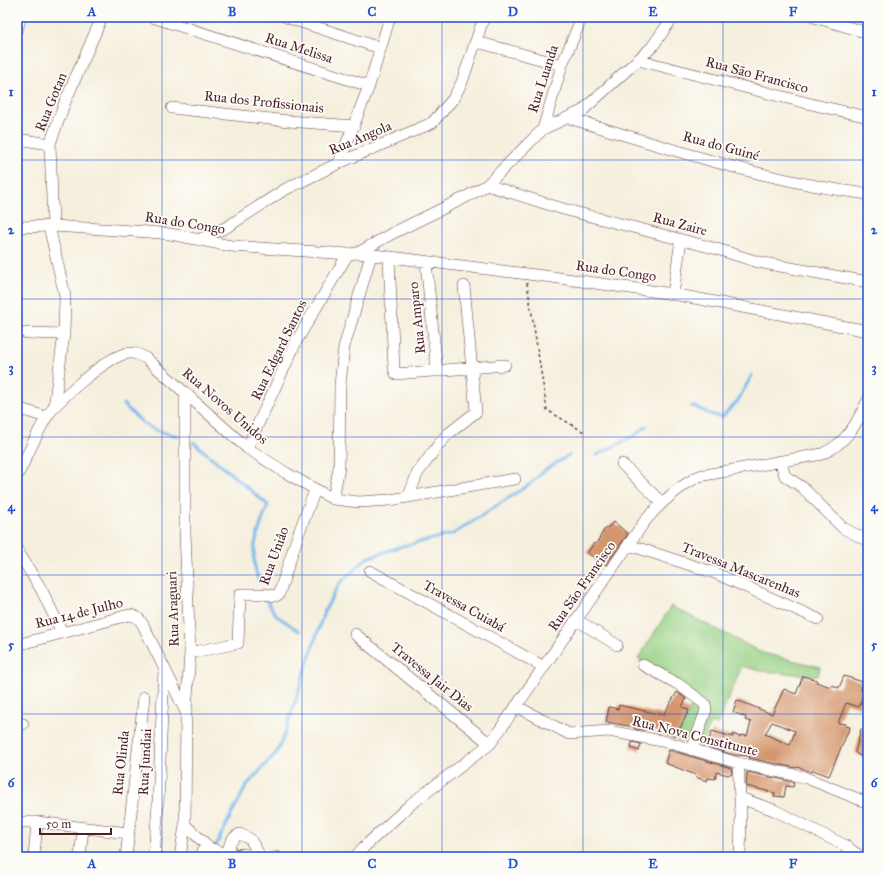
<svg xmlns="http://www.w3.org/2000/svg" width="885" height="874" font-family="'IM FELL Great Primer',serif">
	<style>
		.green { fill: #97d184; stroke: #707858 }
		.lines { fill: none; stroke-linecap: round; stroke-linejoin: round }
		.stream { stroke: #78baed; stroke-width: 3 }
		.building { fill: #d4966d; fill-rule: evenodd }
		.minor-casing { stroke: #643e46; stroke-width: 12 }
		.path { stroke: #643e46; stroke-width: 1.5; stroke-dasharray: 3 3; stroke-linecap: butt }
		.minor { stroke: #fff; stroke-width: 11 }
		.grid { fill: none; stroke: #1d4ed8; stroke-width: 1; stroke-opacity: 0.55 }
		.labels { text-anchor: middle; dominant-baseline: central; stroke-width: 3.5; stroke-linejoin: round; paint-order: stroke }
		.street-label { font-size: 14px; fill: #4a1f2b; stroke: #fdfcf7 }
		.neatline { fill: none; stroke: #1d4ed8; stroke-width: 1.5 }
		.grid-label { font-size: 13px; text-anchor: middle; font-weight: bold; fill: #1d4ed8 }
	</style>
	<rect width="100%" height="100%" fill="#fdfcf7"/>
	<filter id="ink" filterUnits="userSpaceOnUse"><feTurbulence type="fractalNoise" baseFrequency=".025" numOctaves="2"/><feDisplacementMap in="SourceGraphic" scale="8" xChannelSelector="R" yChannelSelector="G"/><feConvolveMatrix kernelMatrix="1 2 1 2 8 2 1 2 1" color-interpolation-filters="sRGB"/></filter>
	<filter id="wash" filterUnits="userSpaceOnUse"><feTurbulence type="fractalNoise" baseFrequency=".012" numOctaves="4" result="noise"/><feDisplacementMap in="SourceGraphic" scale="16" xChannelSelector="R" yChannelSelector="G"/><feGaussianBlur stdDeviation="0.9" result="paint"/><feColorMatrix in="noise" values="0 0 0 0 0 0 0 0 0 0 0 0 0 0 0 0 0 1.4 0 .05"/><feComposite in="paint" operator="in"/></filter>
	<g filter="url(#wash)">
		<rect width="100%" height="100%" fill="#f5efdd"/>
		<path class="green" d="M671 606 763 653 820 667 818 676 761 671 742 666 717 725 710 723 702 748 676 739 696 697 638 659Z"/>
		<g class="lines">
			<path class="stream" d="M123 404C145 426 146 429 178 436
				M692 406C702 409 712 417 722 417L737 402 752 375
				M193 442 268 505C257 535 248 551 259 582
				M597 455 634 436 646 426
				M264 597 277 616 299 631
				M215 847 241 796 247 785 277 752 284 736 324 612 339 584 367 558 399 547 453 534 530 484 545 470 569 455"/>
		</g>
		<g id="blocks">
			<path class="building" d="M614 522 628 534 606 565 587 553 594 543 596 544 604 530Z
				M803 676 817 680 816 682 831 687 832 685 839 688 844 676 863 682 861 691H864L859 707 846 703 838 723 846 724 845 726 850 727 829 776 813 770 812 772 797 767 796 768 749 758 750 756 735 755 707 747 712 731 733 737V734L740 737 741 735 747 736 751 722 745 720 746 717 733 712 737 700 772 714 784 689 796 694ZM772 722 795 731 790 745 765 734Z
				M677 692 686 699 682 707 689 710 676 736 658 731 644 729V730L635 729V727L606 722 609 707 618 709 619 705 663 715Z
				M861 729 868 730V759L858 755 855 752Z
				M632 742 641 744 639 751 631 748Z
				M669 750 731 768 732 773 728 775 717 772 715 779 708 778 707 781 695 777 696 775 665 763Z
				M747 772 794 782 793 787 786 786 784 797 774 796 775 793 746 786Z"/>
		</g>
	</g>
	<g filter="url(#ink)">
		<use href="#blocks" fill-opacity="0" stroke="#643e46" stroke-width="1"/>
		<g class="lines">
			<g class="minor-casing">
				<path id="minor" d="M152 17 369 86
					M286 17 380 48
					M814 17 868 33
					M17 29 21 17
					M477 42 562 65
					M638 60 815 105 868 117
					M172 108 288 121 354 126
					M569 118C665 147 768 182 868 194
					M543 129 562 65 582 17
					M17 139 50 144
					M339 163 369 86 390 17
					M487 185 563 209 717 249 758 262 868 282
					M49 226 65 296 64 334 54 407
					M53 226 50 144 65 102 102 17
					M17 227 53 226 149 232 170 234 231 246 348 254
					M198 240 227 227 284 190 339 163 432 123 453 99 462 82 484 17
					M358 253 391 234 466 197 487 185 543 129 582 111 652 47 673 17
					M389 257 394 369 396 374 505 365
					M426 262 437 371
					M673 294 681 240
					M26 333 64 334
					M17 408 46 417
					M247 448 297 340 348 254 358 253 552 277 673 294 868 331
					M780 461 785 476 802 487 843 528 868 541
					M622 464 661 502
					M17 476C27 457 35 437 46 418 57 400 104 360 124 354 133 351 140 355 147 359L247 448 286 473 333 499 359 502 390 500 515 479
					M409 496 417 474 439 444 448 434 476 412 464 286
					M333 499 339 468 340 385 344 347 371 255
					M629 545 715 573 818 619
					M17 550 41 589 62 632
					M370 571 544 667
					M577 620 617 645
					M355 634 490 744
					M17 645 129 615C137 616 139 618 143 625L186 712
					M190 653 238 643 240 594H265L276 596 279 594 297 538 315 490
					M643 665 678 684 705 704 706 710 692 750
					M516 706 569 734 609 731 667 742 738 763 804 777 868 803
					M17 725 23 724
					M738 763 741 816 740 857
					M740 798 774 810 844 845 861 857
					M17 822H37L128 833
					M185 825 210 848 224 853 276 857
					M228 854C229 844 231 838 240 834L250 839 259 854
					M34 857 37 822
					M80 857 83 829
					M126 857 144 697
					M154 857 158 804 164 670
					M180 857 185 825 186 712 190 653 185 533V392
					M199 857 206 846
					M355 857 364 847 411 804 490 744 645 521C661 502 677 488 699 476L822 454C847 443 857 423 868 400"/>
			</g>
			<path class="path" d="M527 283 547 410 584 432"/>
			<use href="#minor" class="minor"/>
		</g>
	</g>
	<path class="grid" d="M162 17V857M302 17V857M442 17V857M583 17V857M723 17V857M17 160H868M17 299H868M17 437H868M17 575H868M17 714H868"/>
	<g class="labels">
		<g class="street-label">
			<text transform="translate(299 48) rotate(18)">Rua Melissa</text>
			<text transform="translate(757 75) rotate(15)">Rua São Francisco</text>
			<text transform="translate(543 79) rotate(-72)">Rua Luanda</text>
			<text transform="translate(51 102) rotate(-68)">Rua Gotan</text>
			<text transform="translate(264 102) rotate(6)">Rua dos Profissionais</text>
			<text transform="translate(360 138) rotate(-23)">Rua Angola</text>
			<text transform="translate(721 146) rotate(15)">Rua do Guiné</text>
			<text transform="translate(185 223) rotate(9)">Rua do Congo</text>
			<text transform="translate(680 224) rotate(15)">Rua Zaire</text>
			<text transform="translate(616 271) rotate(8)">Rua do Congo</text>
			<text transform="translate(417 318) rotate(-96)">Rua Amparo</text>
			<text transform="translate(279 350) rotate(-64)">Rua Edgard Santos</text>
			<text transform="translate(225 406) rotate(41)">Rua Novos Unidos</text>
			<text transform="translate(274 556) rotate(-70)">Rua Uniâo</text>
			<text transform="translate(741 570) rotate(22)">Travessa Mascarenhas</text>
			<text transform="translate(582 586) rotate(-55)">Rua São Francisco</text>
			<text transform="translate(464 606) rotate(29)">Travessa Cuiabá</text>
			<text transform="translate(173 609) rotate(-92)">Rua Araguari</text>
			<text transform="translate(79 613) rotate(-14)">Rua 14 de Julho</text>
			<text transform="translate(432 677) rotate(39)">Travessa Jair Dias</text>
			<text transform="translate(695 736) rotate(14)">Rua Nova Constitunte</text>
			<text transform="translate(145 762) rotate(-87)">Rua Jundiai</text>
			<text transform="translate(121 763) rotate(-84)">Rua Olinda</text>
		</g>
	</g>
	<rect width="885" height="874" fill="none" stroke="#fdfcf7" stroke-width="44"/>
	<path d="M40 828v6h71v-6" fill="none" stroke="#4a1f2b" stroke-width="2"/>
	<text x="46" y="828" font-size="12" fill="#4a1f2b" stroke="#fdfcf7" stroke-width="3" paint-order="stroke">50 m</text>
	<rect x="22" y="22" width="841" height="830" class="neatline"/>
	<g class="grid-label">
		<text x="92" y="16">A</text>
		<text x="232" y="16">B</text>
		<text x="372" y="16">C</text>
		<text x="513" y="16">D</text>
		<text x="653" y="16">E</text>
		<text x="793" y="16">F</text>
		<text x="11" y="96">1</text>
		<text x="874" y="96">1</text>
		<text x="11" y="234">2</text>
		<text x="874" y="234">2</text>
		<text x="11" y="372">3</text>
		<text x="874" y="372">3</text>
		<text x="11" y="511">4</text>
		<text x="874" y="511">4</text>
		<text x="11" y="649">5</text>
		<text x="874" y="649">5</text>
		<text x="11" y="787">6</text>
		<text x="874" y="787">6</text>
		<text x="92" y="868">A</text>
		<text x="232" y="868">B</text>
		<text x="372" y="868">C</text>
		<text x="513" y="868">D</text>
		<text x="653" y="868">E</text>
		<text x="793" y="868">F</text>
	</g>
</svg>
